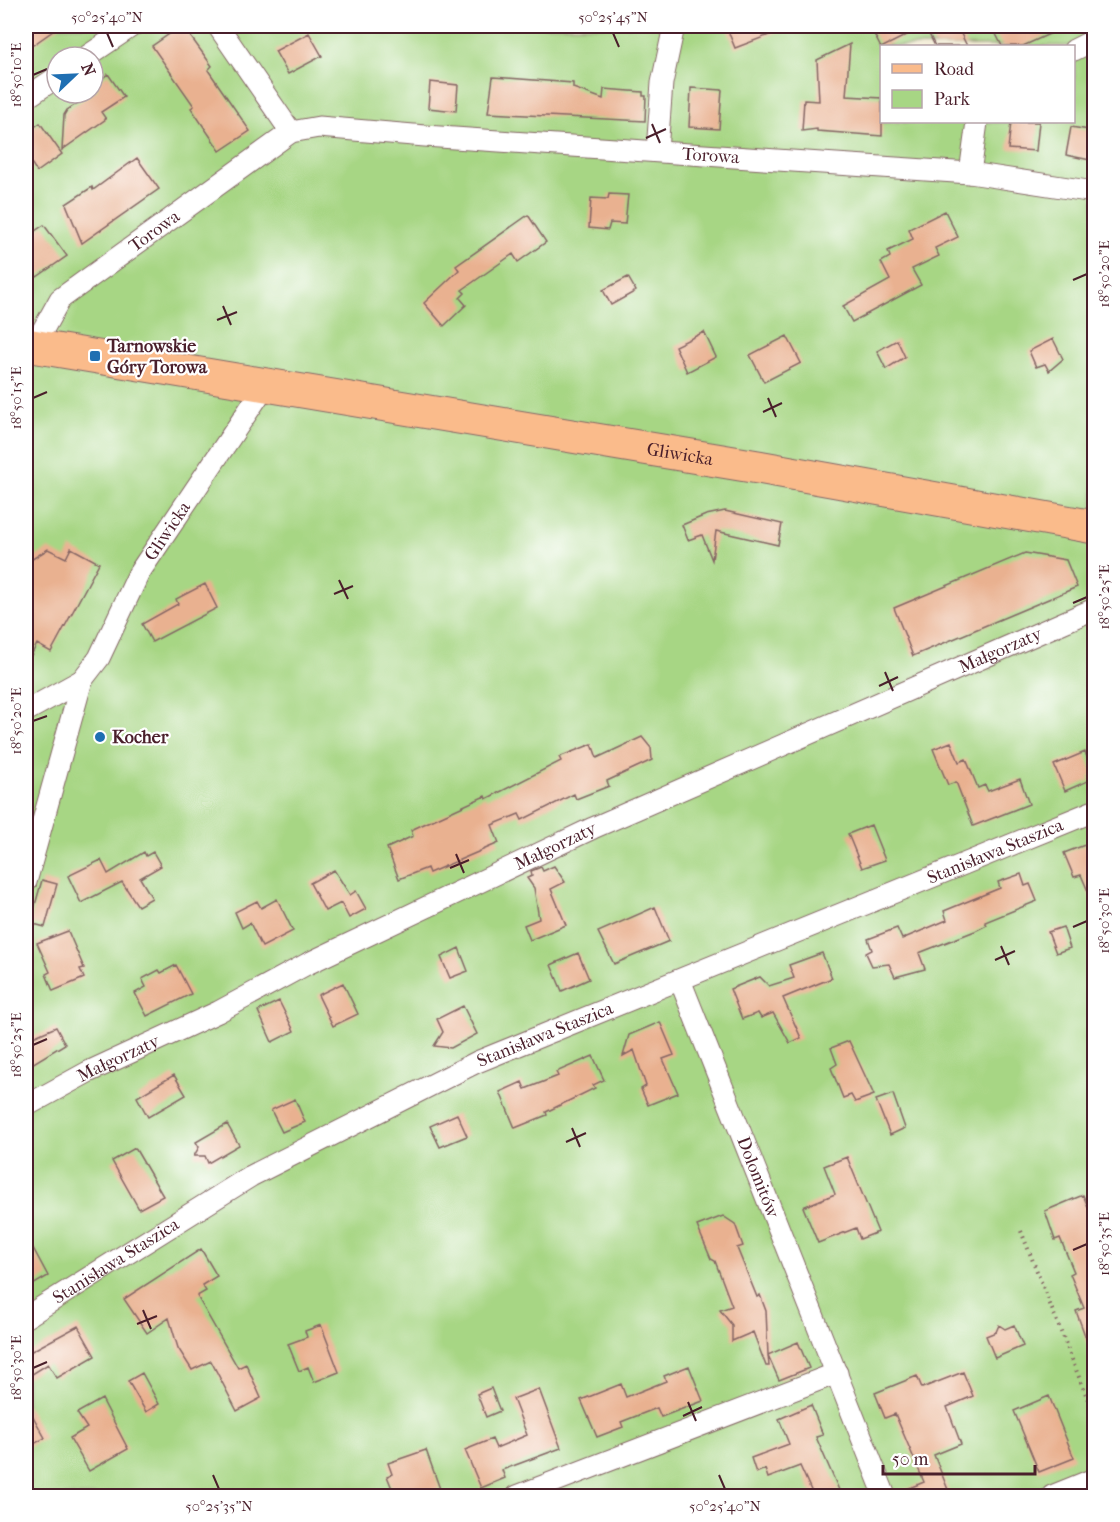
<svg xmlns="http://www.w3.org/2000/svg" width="1120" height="1522" font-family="'IM FELL French Canon',serif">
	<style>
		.green { fill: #a7d684; stroke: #787a58; stroke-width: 1.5; fill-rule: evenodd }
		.building { fill: #e9b190 }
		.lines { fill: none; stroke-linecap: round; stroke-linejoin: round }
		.minor-casing { stroke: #846564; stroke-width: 23 }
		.primary-casing { stroke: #846564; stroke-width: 35 }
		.path { stroke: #846564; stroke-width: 4; stroke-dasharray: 1.5 4.5; stroke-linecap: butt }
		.minor { stroke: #fff; stroke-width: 21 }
		.primary { stroke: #fabb8b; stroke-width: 33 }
		.ticks { fill: none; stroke: #4a1f2b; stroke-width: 2 }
		.poi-dot { fill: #1f6fb2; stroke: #fff; stroke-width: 2 }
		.labels { text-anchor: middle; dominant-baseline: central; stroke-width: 4.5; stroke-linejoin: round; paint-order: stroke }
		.street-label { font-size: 18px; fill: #4a1f2b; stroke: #fff }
		.poi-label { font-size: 18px; font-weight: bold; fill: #4a1f2b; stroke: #fff; text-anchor: start }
		.neatline { fill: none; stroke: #4a1f2b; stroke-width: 2 }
		.ticks-label { font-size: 15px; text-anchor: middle; fill: #4a1f2b }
	</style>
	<rect width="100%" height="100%" fill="#fff"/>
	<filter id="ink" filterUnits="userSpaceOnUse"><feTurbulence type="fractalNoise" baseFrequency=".0167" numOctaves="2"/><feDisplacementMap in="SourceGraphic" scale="12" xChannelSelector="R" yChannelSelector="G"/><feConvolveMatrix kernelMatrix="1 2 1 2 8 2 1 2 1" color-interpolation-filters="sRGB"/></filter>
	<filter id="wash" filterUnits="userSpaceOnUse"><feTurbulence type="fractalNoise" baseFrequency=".008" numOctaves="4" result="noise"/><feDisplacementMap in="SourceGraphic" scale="24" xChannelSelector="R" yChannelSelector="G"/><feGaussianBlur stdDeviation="1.35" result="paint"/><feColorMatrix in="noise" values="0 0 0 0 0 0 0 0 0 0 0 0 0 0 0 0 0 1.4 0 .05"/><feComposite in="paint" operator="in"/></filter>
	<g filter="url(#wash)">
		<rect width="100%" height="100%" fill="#f0e8cd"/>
		<path class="green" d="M26 26H1094V1496H26ZM882 46H1074V122H882ZM57 57H93V93H57Z"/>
		<g id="blocks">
			<path class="building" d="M26 26H60L33 45 26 35Z
				M181 26H183L212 66 208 70 250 131 220 151 191 108 194 106 152 46Z
				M726 26H790V27L735 48Z
				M870 26H957L967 46H935L925 26 881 48Z
				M992 26H1067L1023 46H1002Z
				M309 33 322 56 288 74 275 51Z
				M850 44 846 96 882 98V136L817 131V129L802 131 804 100 819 101 817 60Z
				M108 74 124 97 101 112 106 119 62 150 64 115 67 110 93 93 98 89 96 83Z
				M493 77 573 83V88L603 99 604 89 643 92V96H646L645 121 488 113Z
				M430 82 458 85 456 111 428 108Z
				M691 88 722 90 719 129 689 127Z
				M1011 122H1039L1036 151 1008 149Z
				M40 123 62 154 37 172 26 155V133Z
				M1071 127 1095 131V161L1066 155Z
				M137 158 159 189 82 243 66 204 92 187 93 190Z
				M609 194 628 195 625 224 610 223 608 230 589 228 591 198 608 199Z
				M945 211 958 237 935 248 939 256 912 269 921 285 852 322 843 306 890 280 881 262 890 257 888 251 913 239 909 229Z
				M528 215 546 242 518 262 513 254 462 290 465 293 460 298 466 305 444 326 424 303 459 270 456 266Z
				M44 225 67 256 37 277 26 261V237Z
				M628 277 636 291 611 305 603 290Z
				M704 332 716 357 687 372 675 346Z
				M787 336 801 363 764 382 750 355Z
				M1053 339 1063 359 1049 371 1045 364 1036 367 1029 351Z
				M897 340 905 357 886 369 877 351Z
				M725 511 782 524 778 545 716 531 712 560 702 535 688 540 682 525 706 515Z
				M71 548 99 563 51 652 37 644 26 665V563L48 549 66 558Z
				M1025 553 1066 560 1077 587 913 656 894 608Z
				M205 584 217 608 152 642 142 624 178 604 176 599Z
				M642 737 651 748 652 760 607 781 609 786 576 799 574 794 522 820 519 814 492 825 499 843 429 873 427 868 399 879 387 848 413 836 411 830 485 796 486 799 561 761 559 757 592 744 597 758Z
				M951 742 959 762 966 759 978 788 985 785 988 791 1020 779 1029 804 973 826 956 782 948 785 933 749Z
				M1085 752 1094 775 1089 777 1090 780 1065 791 1054 765Z
				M871 825 885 860 862 868 848 834Z
				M1095 841V905H1094L1081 875 1074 877 1064 853Z
				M144 852 146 856 153 852 161 866 140 878 152 898 138 906 122 882 81 903 68 876 101 860 108 874Z
				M554 866 565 882 551 889 566 925 530 940 524 925 539 919 534 888 527 878 532 876 531 871 541 867 543 871Z
				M334 870 350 895 356 891 366 909 349 918 341 903 325 911 310 883Z
				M1021 874 1025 886 1030 884 1037 901 985 922 987 925 975 931 919 953 925 969 895 977 889 964 872 966 866 953 872 950 868 939 897 928 902 939 947 920 944 911 1000 888 998 882Z
				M42 880 57 884 45 927 30 923Z
				M277 899 293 931 262 947 250 923 242 928 235 912 257 901 261 908Z
				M655 907 669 941 614 964 598 932Z
				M1063 927 1070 948 1056 953 1048 932Z
				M68 931 84 968 80 969 84 978 53 991 46 974 50 972 37 943Z
				M459 948 468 971 450 978 441 957Z
				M578 953 589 979 562 991 551 965Z
				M822 953 832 978 783 998 801 1038 790 1043 773 1013 761 1018 758 1013 742 1019 730 989 760 977 769 986 794 978 789 965Z
				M176 965 191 994 147 1016 135 993 146 987 142 979 159 970 161 973Z
				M343 983 358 1014 333 1026 318 995Z
				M279 1001 294 1031 272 1042 258 1011Z
				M463 1006 477 1034 451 1048 434 1046 443 1032 437 1019Z
				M660 1022 674 1055 663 1059 678 1093 648 1105 641 1089 646 1086 634 1050 623 1056 629 1035Z
				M56 1027 65 1044 32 1064 26 1052V1040Z
				M849 1041 874 1095 855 1102 851 1095 843 1098 831 1068 837 1064 831 1048Z
				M593 1056 604 1080 593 1085 595 1088 546 1112 547 1115 515 1128 500 1092 522 1082 525 1089 558 1076 556 1072Z
				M174 1075 186 1095 148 1117 137 1097Z
				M893 1094 905 1128 890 1135 876 1100Z
				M295 1099 305 1122 282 1132 271 1110Z
				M457 1114 467 1136 440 1147 430 1126Z
				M227 1124 239 1145 208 1163 205 1156H194L199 1147 196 1142Z
				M135 1148 163 1196 139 1209 112 1161Z
				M847 1157 878 1232 860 1239 856 1228 818 1243 803 1207 835 1194 824 1166Z
				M1083 1195 1095 1223 1093 1357 1076 1311 1084 1308 1070 1274 1074 1272 1060 1238 1055 1240 1045 1211Z
				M723 1216 735 1224 743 1246 737 1248 757 1297 760 1295 766 1311 768 1355 798 1342 809 1368 779 1380 768 1355 769 1366H766L753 1332 732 1341V1325L720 1310 732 1306 715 1261 711 1259 697 1226Z
				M26 1235 48 1276 26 1289Z
				M201 1249 217 1276 202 1285 206 1291 197 1296 238 1368 246 1364 261 1398 237 1411 211 1361 192 1370 178 1348 169 1318 147 1333 124 1299Z
				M321 1325 339 1372 314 1382 308 1367 299 1371 288 1344 307 1337 305 1331Z
				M999 1325 1005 1329 1014 1325 1023 1346 995 1358 986 1336 996 1332Z
				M78 1326 95 1356 57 1378 48 1364 26 1378V1354Z
				M689 1366 703 1401 661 1417 657 1408 621 1422 623 1427 597 1437 581 1400 621 1384 626 1397 666 1381 664 1376Z
				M963 1372 973 1396 947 1407 961 1444 934 1455 951 1497H898L897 1493 924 1482 895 1414 885 1418 875 1393 917 1376 922 1388Z
				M142 1373 159 1404 146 1412 128 1381Z
				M491 1388 500 1411 486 1417 477 1394Z
				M539 1389 561 1448 502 1470 505 1478 481 1488 465 1450 492 1439 496 1448 527 1435 513 1399Z
				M1049 1396 1074 1458 1039 1472 1014 1411Z
				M102 1399 128 1449 89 1471 70 1438 87 1428 77 1413Z
				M26 1404 45 1438 26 1448Z
				M811 1405 823 1435 816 1437 839 1490 822 1497H814L800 1466 768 1478 765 1469 756 1473 751 1458 789 1444 779 1419Z
				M426 1450 440 1489 418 1497H400L399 1491H393L387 1476 392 1474 388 1463Z"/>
		</g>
	</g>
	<g filter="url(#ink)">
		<use href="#blocks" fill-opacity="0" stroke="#846564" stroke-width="1.5"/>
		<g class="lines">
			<g class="minor-casing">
				<g id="minor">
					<path d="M218 26 291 132"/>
					<path d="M1074 50 1094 40"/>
					<path d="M86 57 132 26"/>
					<path d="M26 98 57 77"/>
					<path d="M657 151 662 83 674 26"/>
					<path d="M970 173 977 122"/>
					<path id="s1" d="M34 346 60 299 291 132 319 127 425 136 970 173 1094 192"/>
					<path d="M26 711 82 680"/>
					<path id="s2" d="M26 882 82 680 99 658 139 573 265 386"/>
					<path id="s3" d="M680 980 885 1496"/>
					<path id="s4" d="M26 1106 88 1072 218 1012 307 964 593 828 1094 609"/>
					<path id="s5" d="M26 1317 251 1176 477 1062 1094 811"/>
					<path d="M517 1496 837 1373"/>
					<path d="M1052 1496 1094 1479"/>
				</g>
			</g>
			<g class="primary-casing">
				<g id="primary">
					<path id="s6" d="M26 345 758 467 1094 527"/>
				</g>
			</g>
			<path class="path" d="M1021 1231 1094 1415"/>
			<use href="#minor" class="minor"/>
			<use href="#primary" class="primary"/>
		</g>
	</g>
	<path class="ticks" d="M107 33 113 47M613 33 619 47M33 75 47 69M652 124 660 143M646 138 666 129M1073 280 1087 274M223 306 231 325M217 320 237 312M33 398 47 392M768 398 776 417M763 412 782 403M339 580 348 599M334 594 353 586M1073 603 1087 597M885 672 893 691M879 686 898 677M33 721 47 716M456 854 464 873M450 868 469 860M1073 927 1087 921M1001 946 1009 965M995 960 1015 951M33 1045 47 1039M572 1128 580 1147M566 1142 586 1133M1073 1250 1087 1244M143 1310 151 1329M137 1324 157 1316M33 1368 47 1362M688 1402 696 1421M683 1416 702 1407M213 1475 219 1489M719 1475 725 1489"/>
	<g class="poi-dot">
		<rect x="89" y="350" width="12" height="12" rx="3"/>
		<circle cx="100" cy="737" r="6"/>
	</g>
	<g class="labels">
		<g class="street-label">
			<text stroke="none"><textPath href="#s1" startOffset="760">Torowa</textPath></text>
			<text stroke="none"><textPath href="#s1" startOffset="170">Torowa</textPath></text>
			<text stroke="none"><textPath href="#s6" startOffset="663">Gliwicka</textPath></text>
			<text stroke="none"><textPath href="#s2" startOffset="382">Gliwicka</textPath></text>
			<text stroke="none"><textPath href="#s4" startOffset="1076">Małgorzaty</textPath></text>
			<text stroke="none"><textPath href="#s4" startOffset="590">Małgorzaty</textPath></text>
			<text stroke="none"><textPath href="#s5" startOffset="1078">Stanisława Staszica</textPath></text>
			<text stroke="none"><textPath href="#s5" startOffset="592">Stanisława Staszica</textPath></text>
			<text stroke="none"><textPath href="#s4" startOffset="104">Małgorzaty</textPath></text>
			<text stroke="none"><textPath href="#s3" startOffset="212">Dolomitów</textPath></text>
			<text stroke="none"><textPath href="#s5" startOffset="106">Stanisława Staszica</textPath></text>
		</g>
		<g class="poi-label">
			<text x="107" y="346">Tarnowskie<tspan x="107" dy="21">Góry Torowa</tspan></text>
			<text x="112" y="737">Kocher</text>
		</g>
	</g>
	<rect width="1120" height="1522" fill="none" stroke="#fff" stroke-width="66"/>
	<rect x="880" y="45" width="195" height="78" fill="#ffffff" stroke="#b7a5aa" stroke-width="1.5"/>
	<rect x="892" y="64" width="30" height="9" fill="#fabb8b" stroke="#b7a5aa" stroke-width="1.5"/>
	<text x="934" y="75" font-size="18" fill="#4a1f2b">Road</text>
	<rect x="892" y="90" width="30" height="18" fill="#a7d684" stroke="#b7a5aa" stroke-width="1.5"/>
	<text x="934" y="105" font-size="18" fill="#4a1f2b">Park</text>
	<g transform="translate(75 75) rotate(67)"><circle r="28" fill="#ffffff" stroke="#b7a5aa" stroke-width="1.5"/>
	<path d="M0-4.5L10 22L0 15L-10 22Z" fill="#1f6fb2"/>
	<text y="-9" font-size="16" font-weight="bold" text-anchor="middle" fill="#4a1f2b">N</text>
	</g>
	<path d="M883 1465v9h152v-9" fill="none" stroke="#4a1f2b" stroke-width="3"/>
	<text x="892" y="1465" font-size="18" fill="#4a1f2b" stroke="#ffffff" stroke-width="4.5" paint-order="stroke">50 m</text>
	<rect x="33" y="33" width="1054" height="1456" class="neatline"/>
	<g class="ticks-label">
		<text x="107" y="22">50°25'40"N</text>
		<text x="613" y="22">50°25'45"N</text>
		<text transform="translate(16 75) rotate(-90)" y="5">18°50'10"E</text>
		<text transform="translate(1104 274) rotate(-90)" y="5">18°50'20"E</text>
		<text transform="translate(16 398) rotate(-90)" y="5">18°50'15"E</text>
		<text transform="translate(1104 597) rotate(-90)" y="5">18°50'25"E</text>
		<text transform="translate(16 721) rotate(-90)" y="5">18°50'20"E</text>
		<text transform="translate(1104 921) rotate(-90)" y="5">18°50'30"E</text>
		<text transform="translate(16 1045) rotate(-90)" y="5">18°50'25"E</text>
		<text transform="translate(1104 1244) rotate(-90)" y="5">18°50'35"E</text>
		<text transform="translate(16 1368) rotate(-90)" y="5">18°50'30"E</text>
		<text x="219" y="1511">50°25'35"N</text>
		<text x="725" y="1511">50°25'40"N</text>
	</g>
</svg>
